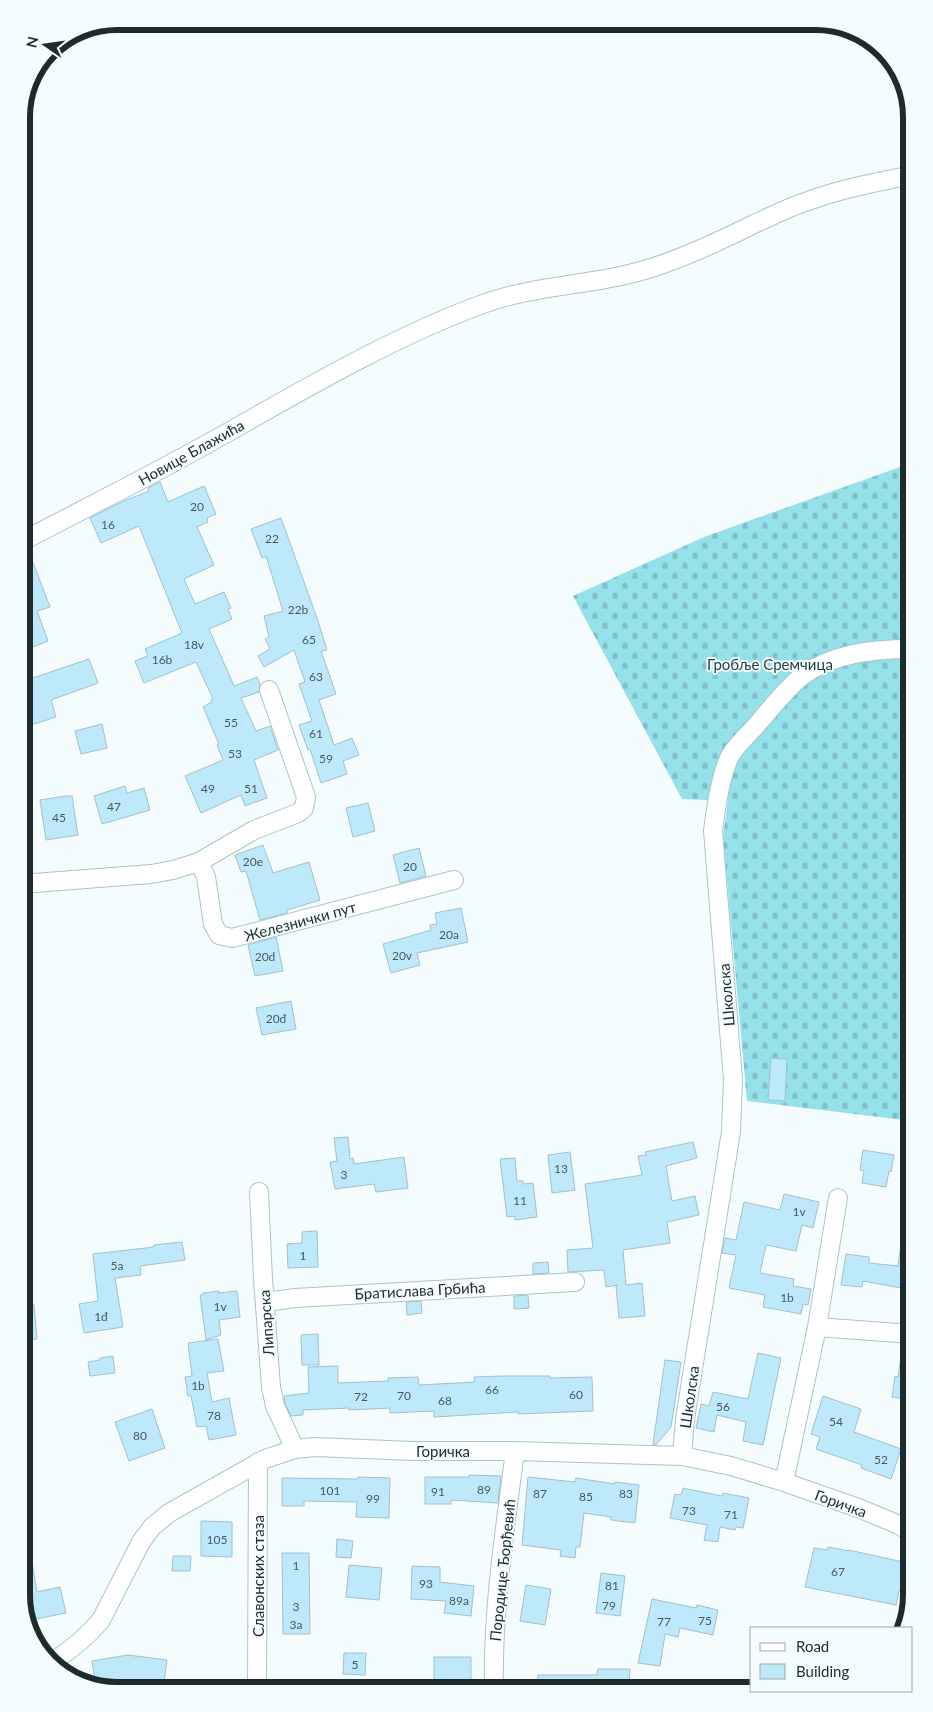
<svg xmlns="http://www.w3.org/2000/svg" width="933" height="1712" font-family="Lato,sans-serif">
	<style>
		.cemetery { fill: url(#cemetery-stones) }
		.building { fill: #bee9fb; stroke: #a2bfcb }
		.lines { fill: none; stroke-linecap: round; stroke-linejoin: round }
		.street-casing { stroke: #a5c6ca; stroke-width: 20 }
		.street { stroke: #fff; stroke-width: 18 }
		.labels { text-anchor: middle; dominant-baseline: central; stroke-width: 4; stroke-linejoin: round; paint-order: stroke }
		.number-label { font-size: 12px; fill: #465a60 }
		.street-label { font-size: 15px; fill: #1e2b2c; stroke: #f5fcfd }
		.park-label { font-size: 15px; fill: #263f42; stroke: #f5fcfd }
		.rim { fill: none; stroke: #1e2b2c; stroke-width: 6 }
	</style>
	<defs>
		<pattern id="cemetery-stones" width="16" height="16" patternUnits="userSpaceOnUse" patternTransform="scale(1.25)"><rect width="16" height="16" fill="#95e1ea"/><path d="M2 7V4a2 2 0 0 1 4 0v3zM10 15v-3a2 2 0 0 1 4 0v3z" fill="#80c1c9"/></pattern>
	</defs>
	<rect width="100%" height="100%" fill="#f5fcfd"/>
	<path class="cemetery" d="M912 464V1121L747 1101 723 836 728 801 682 799 573 596 704 537 900 467Z"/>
	<path class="building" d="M160 482 168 502 204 486 216 514 207 518 208 522 197 527 214 565 184 579 195 604 224 592 231 608 228 609 232 619 209 629 234 686 257 677 260 684 259 692 241 698 256 731 270 726 278 750 254 760 267 798 245 806 241 795 201 813 185 776 223 760 217 745 219 744 203 707 212 702 211 700 213 699 196 662 144 683 135 661 148 656 145 649 182 633 139 526 101 543 90 518 124 501 149 491 148 488Z
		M281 518 318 621 327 650 321 651 336 694 319 700 334 745 352 738 359 755 343 761 347 774 321 783 310 749 308 750 299 725 312 721 299 684 305 682 294 650 264 667 258 656 270 649 265 639 269 637 264 616 283 611 266 556 262 558 251 529Z
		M31 557 50 607 37 611 48 641 21 652V596L31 593 21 567V561Z
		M89 659 98 683 51 700 56 717 28 726 21 705V682Z
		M102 724 107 748 81 754 75 731Z
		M125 786 127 793 144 788 150 810 102 824 94 796Z
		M66 796H72L78 835 46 840 40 800Z
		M368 803 375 831 353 837 346 808Z
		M263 845 273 873 309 862 320 900 287 910V913L260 920 246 871 241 872 235 855Z
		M419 848 426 876 400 883 393 855Z
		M461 908 468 942 417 953 420 965 391 973 383 944 431 930 430 925 437 924 435 913Z
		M276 937 283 971 255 976 248 945Z
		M291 1001 296 1029 262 1035 256 1008Z
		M771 1058 787 1059 785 1101 768 1100Z
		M348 1137 350 1159 353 1158 354 1164 404 1157 408 1188 376 1192 374 1184 335 1189 330 1162 337 1161 334 1138Z
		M693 1142 697 1158 666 1166 672 1201 695 1196 699 1215 667 1222 670 1243 623 1250 626 1285 642 1283 645 1316 619 1318 616 1286 618 1285 606 1287 604 1270 568 1272 567 1250 593 1248 585 1184 642 1175 638 1156 646 1155 645 1152Z
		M863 1150 894 1155 891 1172 889 1171 886 1187 862 1183 864 1171 860 1170Z
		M570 1152 575 1190 552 1193 548 1155Z
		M515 1158 517 1181H523L524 1184 533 1183 537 1217 515 1220V1216L507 1217 500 1159Z
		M784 1194 819 1202 813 1228 802 1225 796 1251 766 1245 760 1273 794 1279 793 1286 811 1289 808 1305 803 1304 801 1314 763 1307 765 1295 729 1288 736 1255 722 1253 725 1238 736 1240 744 1202 780 1210Z
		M903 1229H912V1290L863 1281 862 1287 841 1285 846 1254 869 1257V1263L898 1266Z
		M317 1231 318 1267 288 1268 287 1244 302 1243V1232Z
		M182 1242 185 1260 140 1266 141 1275 115 1278 123 1327 84 1333 79 1304 98 1301 93 1254 154 1247V1245Z
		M548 1262 549 1273 533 1274V1263Z
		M219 1291V1293L237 1291 240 1317 219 1320 221 1335 206 1340 200 1295H203V1293Z
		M528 1295 529 1308 514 1309V1296Z
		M421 1301 422 1313 407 1315 406 1302Z
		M34 1305 37 1339 21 1340V1306Z
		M318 1334 319 1365H302L301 1335Z
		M218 1339 224 1371 207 1373 212 1402 229 1398 236 1435 209 1440 206 1426 197 1427 191 1396H188L185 1377 192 1376 188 1343Z
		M903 1344 912 1345V1400L892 1397 895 1376 898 1377Z
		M758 1353 781 1358 763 1445 743 1441 746 1422 717 1415 714 1432 696 1428 701 1404 709 1406 713 1392 748 1399Z
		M113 1356 115 1373 90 1376 88 1362 100 1360V1358Z
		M665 1360 681 1362 671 1427 656 1445 653 1444Z
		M338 1366V1383L388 1381V1378L418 1377 419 1385 475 1382 474 1377 502 1376H550V1378L592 1377 593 1411 518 1414V1412L434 1417V1411L390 1413V1408L349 1410V1408L303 1410V1415L291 1416 285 1403 284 1396 309 1393 308 1367Z
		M823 1396 861 1409 854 1432 901 1449 891 1479 861 1468 862 1465 816 1449 820 1437 811 1434Z
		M152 1409 165 1448 129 1461 115 1422Z
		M469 1475 501 1476 498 1503 451 1500V1504H425V1477H469Z
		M358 1477 390 1478 389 1518 356 1517 357 1502 304 1501V1506H282V1478L358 1479Z
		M528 1477 575 1482 576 1478 615 1484V1482L639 1485 635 1523 611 1520V1517L584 1513 580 1547H576L575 1558 560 1556 561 1550 522 1545Z
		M683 1488 722 1496 723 1493 749 1498 743 1528 736 1527 735 1530 720 1527 718 1542 704 1540 707 1525 670 1518 675 1494 681 1495Z
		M201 1521 232 1522V1557L201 1556Z
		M337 1539 353 1541 351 1558 336 1557Z
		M29 1544 37 1592 60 1587 66 1613 26 1621 21 1595V1545Z
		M828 1547 849 1551V1550L912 1564 906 1593 899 1591 896 1605 805 1587 814 1548 827 1550Z
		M282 1553H309L310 1634H283Z
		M173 1556H191L190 1571H172Z
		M349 1565 382 1568 379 1600 346 1597Z
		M412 1566 440 1567V1582L474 1586 471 1616 444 1613 446 1601 411 1599Z
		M601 1573 625 1576 620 1616 596 1613Z
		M526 1585 551 1589 545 1625 520 1621Z
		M652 1599 696 1608 697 1605 718 1610 713 1635 680 1628 678 1637 665 1634 660 1666 638 1663Z
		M344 1653H366L365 1675 343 1674Z
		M128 1655 167 1660 163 1690 129 1685 130 1691H111L96 1685 92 1661Z
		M434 1657H471V1691H434Z
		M598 1669H630L629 1686 601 1685V1691H537L538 1675H597Z"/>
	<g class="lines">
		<g class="street-casing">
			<path id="street" d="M21 542C80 511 140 481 198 449 290 398 381 342 480 305 538 283 602 286 660 265 692 254 724 239 754 224 772 216 789 207 808 201 841 189 877 182 912 175
				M199 862 206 877 213 924 219 935 232 938 454 880
				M21 884 151 874 173 870 199 862 254 830 298 813 304 808 306 797 269 690
				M259 1192 263 1279 271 1387 275 1406 295 1449
				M266 1302 295 1298 575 1282
				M817 1327 838 1198
				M682 1456 685 1419 731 1132 733 1080 713 831C716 808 720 777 730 756 736 745 752 731 760 721 773 706 786 689 802 676 833 653 874 649 912 649
				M784 1482 817 1327 912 1334
				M53 1661C71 1650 87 1637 101 1620L141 1542 152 1527 169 1513 265 1459 295 1449 315 1447 413 1451H515L682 1456 731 1466 784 1482 861 1509 899 1525 912 1533
				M257 1691 258 1462
				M494 1691C492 1610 505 1530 515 1451"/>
		</g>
		<use href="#street" class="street"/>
	</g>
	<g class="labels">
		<g class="number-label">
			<text x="197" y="506">20</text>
			<text x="108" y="524">16</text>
			<text x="272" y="538">22</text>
			<text x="298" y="609">22b</text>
			<text x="309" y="639">65</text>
			<text x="194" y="644">18v</text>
			<text x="162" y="659">16b</text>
			<text x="316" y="676">63</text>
			<text x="231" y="722">55</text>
			<text x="316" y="733">61</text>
			<text x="235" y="753">53</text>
			<text x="326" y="758">59</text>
			<text x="208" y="788">49</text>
			<text x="251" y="788">51</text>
			<text x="114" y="806">47</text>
			<text x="59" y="817">45</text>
			<text x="253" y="861">20e</text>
			<text x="410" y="866">20</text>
			<text x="449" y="934">20a</text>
			<text x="402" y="955">20v</text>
			<text x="265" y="956">20d</text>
			<text x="276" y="1018">20đ</text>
			<text x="561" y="1168">13</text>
			<text x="344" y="1174">3</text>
			<text x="520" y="1200">11</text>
			<text x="799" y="1211">1v</text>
			<text x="303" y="1255">1</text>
			<text x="117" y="1265">5a</text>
			<text x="787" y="1297">1b</text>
			<text x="220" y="1306">1v</text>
			<text x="101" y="1316">1đ</text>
			<text x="198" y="1385">1b</text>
			<text x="492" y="1389">66</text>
			<text x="576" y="1394">60</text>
			<text x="404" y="1395">70</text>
			<text x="361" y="1396">72</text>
			<text x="445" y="1400">68</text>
			<text x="723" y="1406">56</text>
			<text x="214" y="1415">78</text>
			<text x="836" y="1421">54</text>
			<text x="140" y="1435">80</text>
			<text x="881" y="1459">52</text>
			<text x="484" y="1489">89</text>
			<text x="330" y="1490">101</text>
			<text x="438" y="1491">91</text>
			<text x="540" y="1493">87</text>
			<text x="626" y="1493">83</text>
			<text x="586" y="1496">85</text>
			<text x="373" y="1498">99</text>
			<text x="689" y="1510">73</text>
			<text x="731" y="1514">71</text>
			<text x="217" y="1539">105</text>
			<text x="296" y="1565">1</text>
			<text x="838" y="1571">67</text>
			<text x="426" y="1583">93</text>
			<text x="612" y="1585">81</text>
			<text x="459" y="1600">89a</text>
			<text x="609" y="1605">79</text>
			<text x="296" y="1606">3</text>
			<text x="705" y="1620">75</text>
			<text x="664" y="1621">77</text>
			<text x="296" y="1624">3a</text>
			<text x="355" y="1664">5</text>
		</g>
		<g class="street-label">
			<text transform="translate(191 452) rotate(-29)">Новице Блажића</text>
			<text transform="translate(300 921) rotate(-15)">Железнички пут</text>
			<text transform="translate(726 995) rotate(-95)">Школска</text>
			<text transform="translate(420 1290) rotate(-3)">Братислава Грбића</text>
			<text transform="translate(266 1323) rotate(-94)">Липарска</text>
			<text transform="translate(689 1397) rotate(-82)">Школска</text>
			<text x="443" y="1451">Горичка</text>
			<text transform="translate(841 1503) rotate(20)">Горичка</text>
			<text transform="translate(502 1570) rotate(-84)">Породице Ђорђевић</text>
			<text transform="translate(258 1576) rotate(-90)">Славонских стаза</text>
		</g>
		<g class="park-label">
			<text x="770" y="664">Гробље Сремчица</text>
		</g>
	</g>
	<path d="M0 0H933V1712H0ZM117 30H816A87 87 0 0 1 903 117V1595A87 87 0 0 1 816 1682H117A87 87 0 0 1 30 1595V117A87 87 0 0 1 117 30Z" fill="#f5fcfd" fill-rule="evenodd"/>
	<path class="rim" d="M117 30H816A87 87 0 0 1 903 117V1595A87 87 0 0 1 816 1682H117A87 87 0 0 1 30 1595V117A87 87 0 0 1 117 30Z"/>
	<rect x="750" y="1627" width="162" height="65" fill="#f5fcfd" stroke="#9fa8a9"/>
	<rect x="760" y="1643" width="25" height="8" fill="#ffffff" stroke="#9fa8a9"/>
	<text x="796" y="1652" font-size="15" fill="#1e2b2c">Road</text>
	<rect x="760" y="1664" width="25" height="15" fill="#bee9fb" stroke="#9fa8a9"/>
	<text x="796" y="1677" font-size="15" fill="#1e2b2c">Building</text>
	<g transform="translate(45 45) rotate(283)" stroke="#f5fcfd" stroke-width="4" paint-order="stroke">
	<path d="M0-4L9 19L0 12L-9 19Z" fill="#1e2b2c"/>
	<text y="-8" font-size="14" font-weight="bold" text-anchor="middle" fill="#1e2b2c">N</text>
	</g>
</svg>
